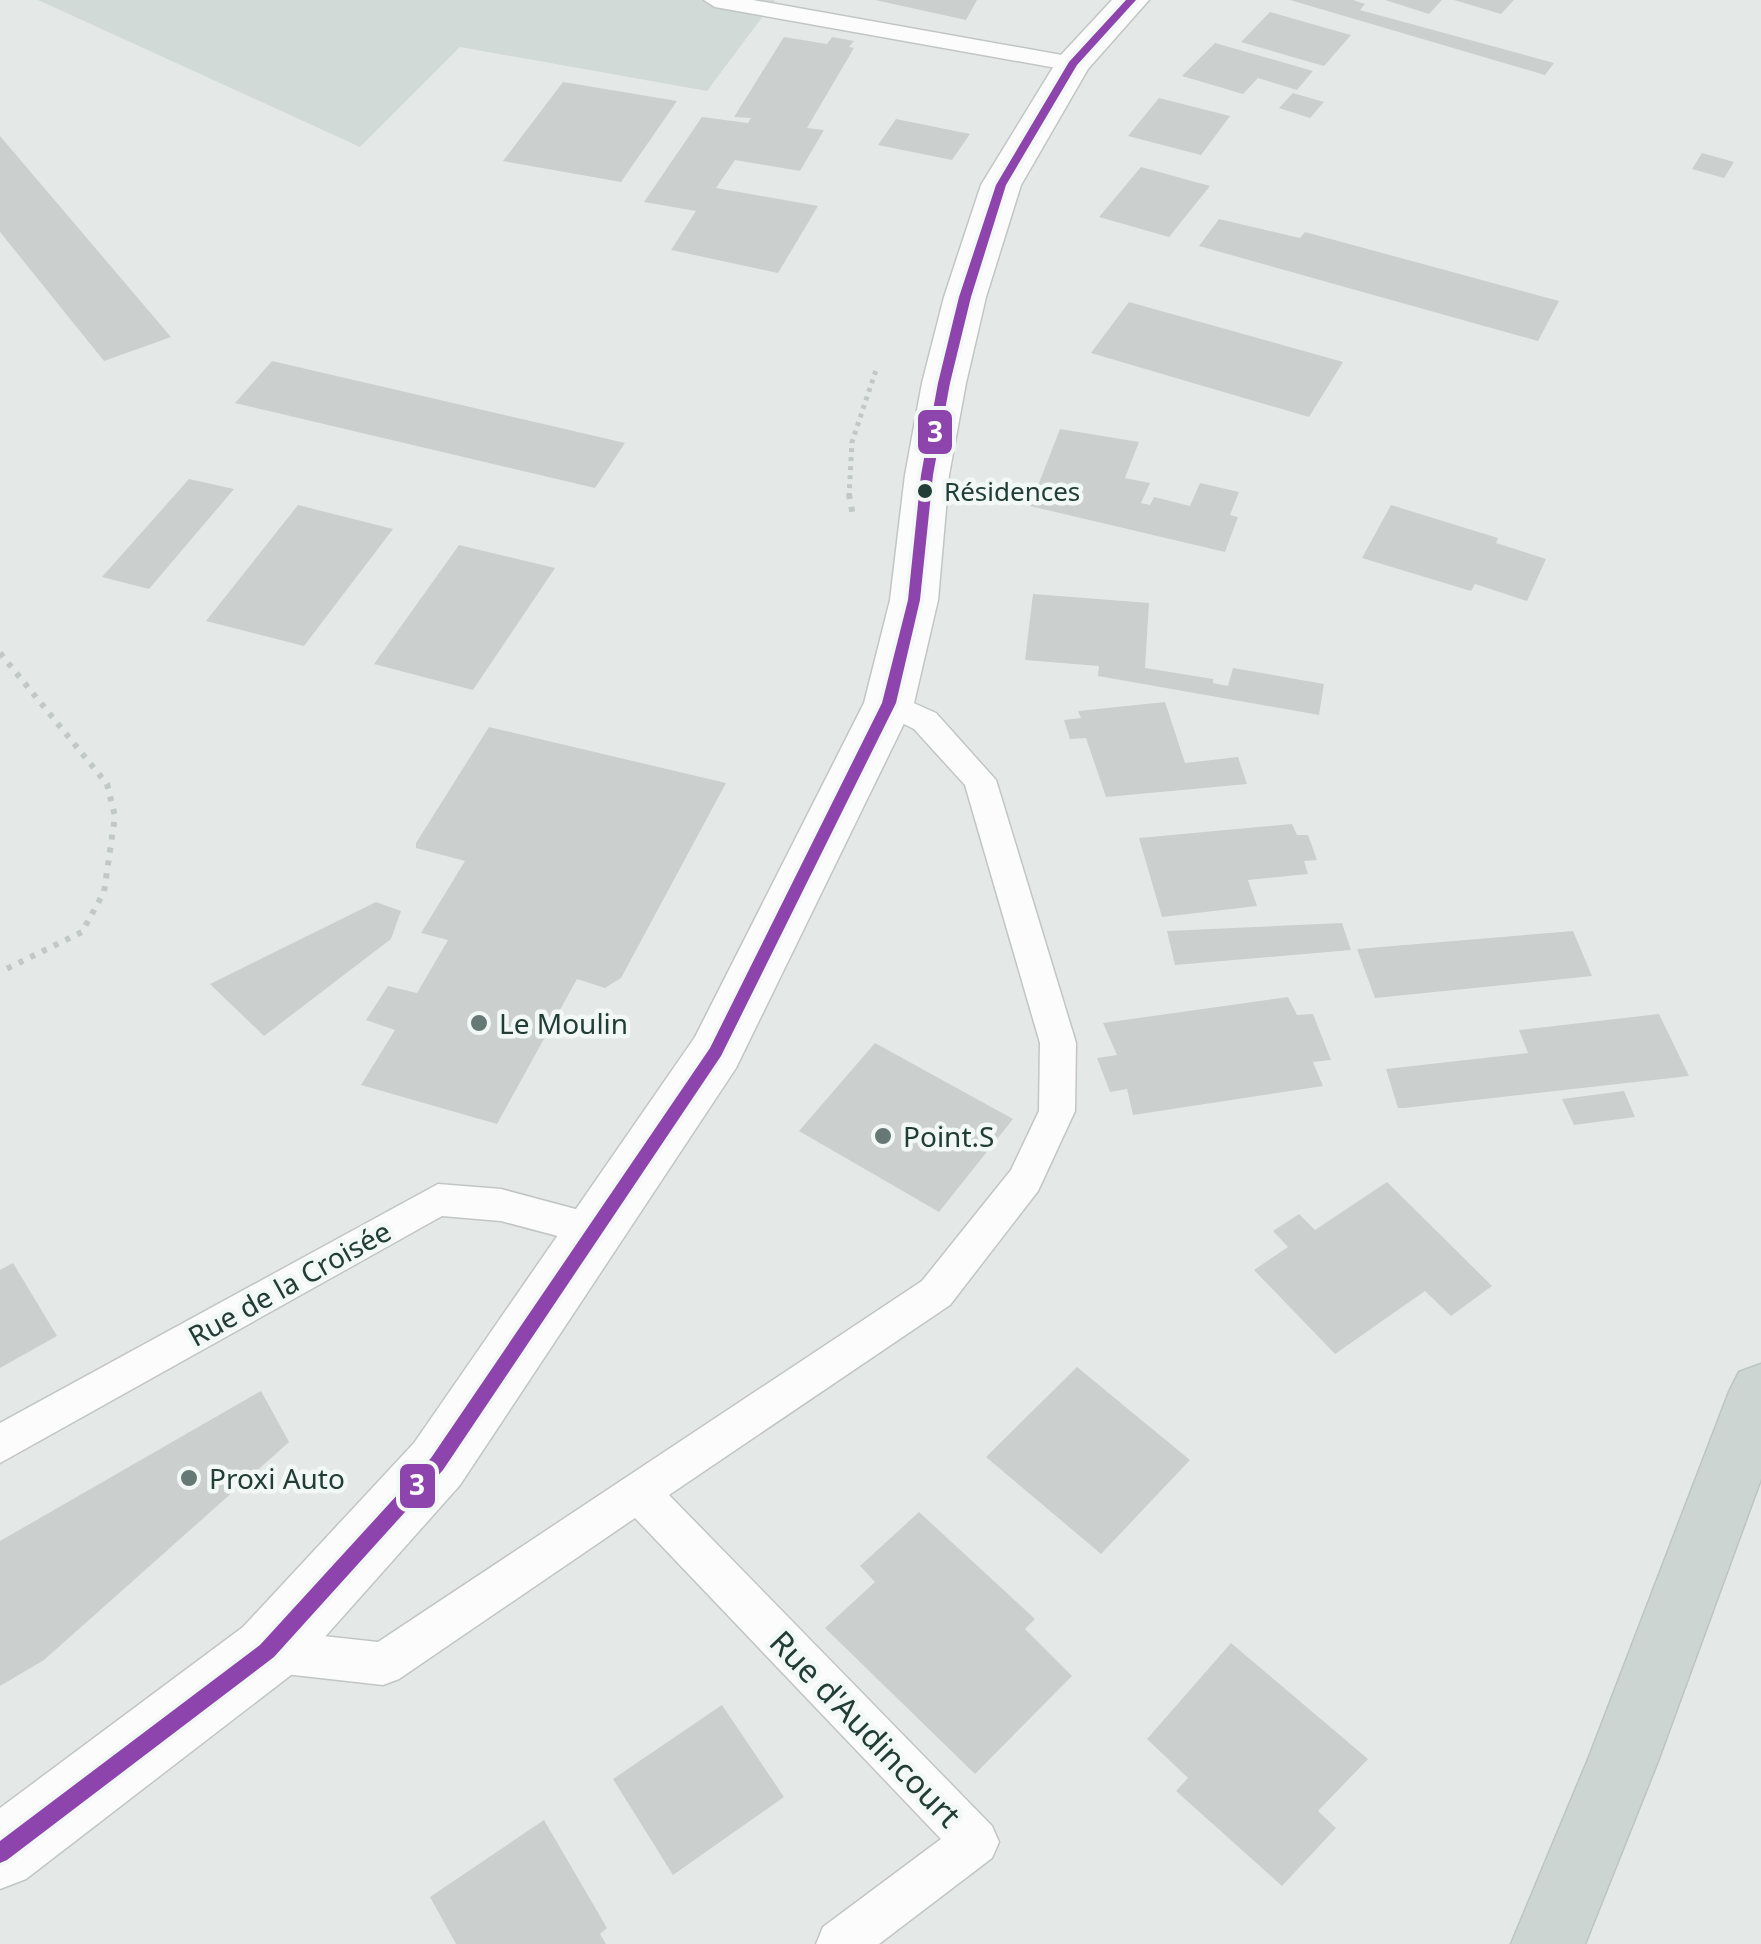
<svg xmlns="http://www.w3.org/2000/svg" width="1761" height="1944" font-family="'Noto Sans',sans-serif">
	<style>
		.built { fill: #d2dad7 }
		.building { fill: #cbd0ce }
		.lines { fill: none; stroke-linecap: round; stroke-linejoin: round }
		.service-casing { stroke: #c1c6c4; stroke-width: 3 }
		.minor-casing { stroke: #c1c6c4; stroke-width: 3 }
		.primary-casing { stroke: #bdc5c3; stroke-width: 3 }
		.path-far1 { stroke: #c1c9c6; stroke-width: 5; stroke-dasharray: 4 5; stroke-linecap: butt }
		.path { stroke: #c1c9c6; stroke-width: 6; stroke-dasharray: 5 8; stroke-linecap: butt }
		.service { fill: #fbfcfb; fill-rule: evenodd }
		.minor { fill: #fbfcfb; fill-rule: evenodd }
		.primary { fill: #cdd5d3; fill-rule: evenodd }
		.bus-1-casing { stroke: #f2f8f5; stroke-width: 7 }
		.bus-1 { fill: #8e44ad; fill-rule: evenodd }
		.bus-dot { fill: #223c36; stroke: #f2f8f5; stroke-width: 4 }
		.poi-dot { fill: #667974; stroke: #f2f8f5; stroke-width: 4 }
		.labels { text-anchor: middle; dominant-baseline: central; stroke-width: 9; stroke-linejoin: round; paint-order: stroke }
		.bus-label { font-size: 26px; fill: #223c36; stroke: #f2f8f5; text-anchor: start }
		.poi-label { font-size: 28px; fill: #223c36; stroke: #f2f8f5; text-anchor: start }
		.street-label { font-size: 28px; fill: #223c36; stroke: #f2f8f5 }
		.near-street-label { font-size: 32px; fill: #223c36; stroke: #f2f8f5 }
		.line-badge { stroke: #f2f8f5; stroke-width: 4 }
		.badge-label { font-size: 28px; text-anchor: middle; font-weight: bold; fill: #fff }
	</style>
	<rect width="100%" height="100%" fill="#e4e9e7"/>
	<path class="built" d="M38 0H775L707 91 460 47 360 147Z"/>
	<path class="building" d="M875 0H977L966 20Z
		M1290 0H1353L1365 4 1360 10 1554 63 1545 75Z
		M1385 0H1442L1429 14Z
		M1454 0H1514L1501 14Z
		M1270 12 1326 28 1351 35 1324 66 1241 42Z
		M784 37 827 44 832 37 854 41 849 47 854 48 807 128 824 130 800 171 735 160 716 188 818 206 778 273 671 250 696 211 644 202 702 117 748 123 751 118 734 117Z
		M1215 43 1275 60 1313 71 1297 90 1258 78 1243 94 1182 76Z
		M563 82 677 101 621 182 503 161Z
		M1293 93 1324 102 1310 118 1279 108Z
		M1159 98 1230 116 1201 155 1128 136Z
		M896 119 970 134 952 160 878 145Z
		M0 136 171 337 104 361 0 232Z
		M1702 153 1734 162 1724 178 1692 169Z
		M1141 167 1210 186 1169 237 1099 217Z
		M1219 219 1300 238 1305 232 1559 301 1538 341 1199 246Z
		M1129 302 1343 362 1309 417 1091 353Z
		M272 361 625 443 595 488 235 403Z
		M1060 429 1139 442 1125 478 1150 483 1141 503 1150 505 1154 497 1190 506 1200 483 1239 492 1230 515 1238 517 1225 552 1030 506Z
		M189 479 234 489 149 589 102 577Z
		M298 505 393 529 304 646 206 621Z
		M1391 505 1498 538 1496 543 1546 559 1527 601 1475 584 1471 591 1362 558Z
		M459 545 555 568 473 690 374 664Z
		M1033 594 1149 603 1145 668 1213 679V683L1228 686 1233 668 1324 684 1319 715 1098 676 1099 666 1025 660Z
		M1165 702 1185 763 1238 757 1247 784 1106 797 1086 738 1070 739 1064 720 1081 718 1078 711Z
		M489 727 726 783 621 978 605 988 577 979 497 1124 361 1085 395 1030 366 1020 388 986 417 993 448 940 421 933 465 861 416 848V843Z
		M1292 824 1297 835H1308L1317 860 1304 861 1308 874 1248 880 1257 906 1162 917 1139 838Z
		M376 902 401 911 391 939 264 1036 210 984Z
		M1342 923 1351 950 1175 965 1167 931Z
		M1573 931 1592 976 1375 998 1357 949Z
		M1288 997 1297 1015 1313 1014 1331 1060 1313 1062 1323 1086 1133 1115 1127 1089 1110 1092 1097 1058 1117 1055 1103 1023Z
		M1659 1014 1689 1076 1404 1108H1398L1386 1069 1528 1053 1519 1030Z
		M875 1043 1013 1119 939 1212 799 1131Z
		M1624 1091 1635 1117 1574 1125 1562 1099Z
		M1387 1182 1492 1286 1451 1316 1425 1291 1335 1354 1254 1270 1288 1247 1273 1231 1299 1214 1315 1230Z
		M13 1263 57 1336 0 1368V1270Z
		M1077 1367 1190 1460 1101 1554 986 1457Z
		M261 1391 289 1442 44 1660 0 1686V1541Z
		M919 1512 1035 1619 1025 1629 1072 1676 975 1774 825 1628 875 1582 860 1566Z
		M1231 1643 1368 1759 1318 1811 1336 1828 1282 1886 1176 1791 1188 1778 1147 1739Z
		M722 1705 784 1797 673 1875 613 1779Z
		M544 1820 607 1928 600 1934 606 1944H456L430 1897Z"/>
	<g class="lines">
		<g class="service-casing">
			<path id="service" d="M704 0H753L1073 57 1085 64 1073 71 715 7Z
				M889 692 936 713 996 780 1076 1043 1075 1111 1038 1191 950 1305 669 1495 992 1826 999 1842 992 1858 879 1944H816L823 1927 941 1839 635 1518 399 1679 383 1685 267 1672 252 1666 245 1651 252 1636 267 1630 378 1642 922 1281 1011 1170 1039 1111 1040 1043 965 785 914 729 878 711 873 703 878 695Z
				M438 1184 501 1189 609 1218 614 1230 609 1242 595 1246 501 1221 442 1216 0 1463V1423Z"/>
		</g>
		<g class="minor-casing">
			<path id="minor" d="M1112 0H1149L1088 69 1021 185 986 297 966 383 949 475 938 600 914 703 736 1068 460 1485 291 1675 26 1879 0 1889V1808L243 1627 414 1443 695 1037 864 703 890 600 905 475 922 383 944 297 981 185 1060 56Z"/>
		</g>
		<g class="primary-casing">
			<path id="primary" d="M1761 1364V1479L1658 1761 1585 1944H1511L1589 1757 1729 1392 1739 1372Z"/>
		</g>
		<path class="path-far1" d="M849 497 852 442 876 370"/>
		<path class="path" d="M849 494 853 516
			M0 653 107 784 115 816 104 892 82 932 0 972"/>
		<use href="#service" class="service"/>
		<use href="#minor" class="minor"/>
		<use href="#primary" class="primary"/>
		<g class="bus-1-casing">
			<path id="bus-1" d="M1126 0H1136L1077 65 1006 185 971 297 950 383 933 475 920 600 896 703 721 1056 443 1470 274 1657 7 1860 0 1863V1841L260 1645 431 1458 710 1048 882 703 908 600 921 475 938 383 959 297 996 185 1069 62Z"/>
		</g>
		<use href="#bus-1" class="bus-1"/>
	</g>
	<circle class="bus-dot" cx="925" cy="491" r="9"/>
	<g class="poi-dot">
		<circle cx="479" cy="1023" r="10"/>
		<circle cx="883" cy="1136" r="10"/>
		<circle cx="189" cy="1478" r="10"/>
	</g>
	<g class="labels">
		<g class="bus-label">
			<text x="944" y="491">Résidences</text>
		</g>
		<g class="poi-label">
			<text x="499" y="1023">Le Moulin</text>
			<text x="903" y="1136">Point.S</text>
			<text x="209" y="1478">Proxi Auto</text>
		</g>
		<g class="street-label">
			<text transform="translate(289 1283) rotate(-29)">Rue de la Croisée</text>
		</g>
		<g class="near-street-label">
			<text transform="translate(866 1728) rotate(46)">Rue d'Audincourt</text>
		</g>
	</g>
	<g class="line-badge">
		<rect x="916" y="408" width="38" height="48" rx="10" fill="#8e44ad"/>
		<rect x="398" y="1462" width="39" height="48" rx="10" fill="#8e44ad"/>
	</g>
	<g class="badge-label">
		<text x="935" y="442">3</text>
		<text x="417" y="1495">3</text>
	</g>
</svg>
